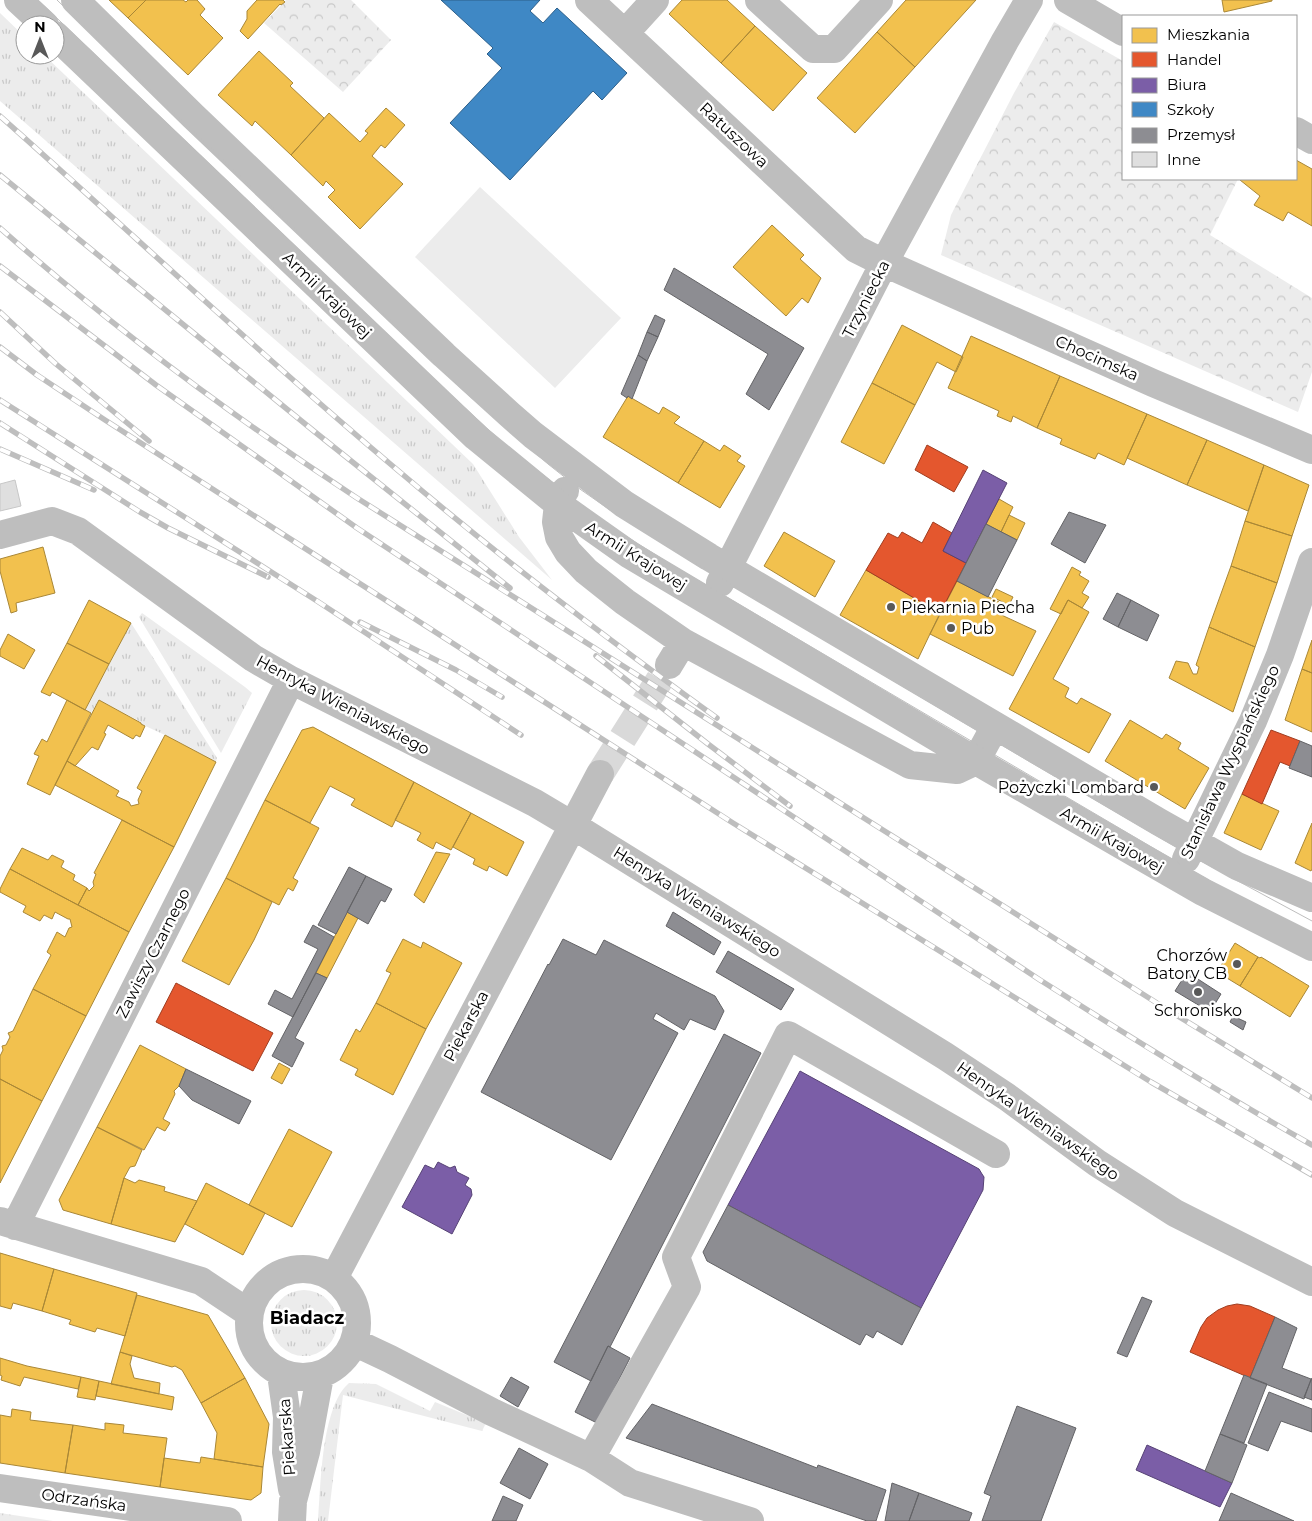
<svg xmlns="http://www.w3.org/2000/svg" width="1312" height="1521" font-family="Montserrat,sans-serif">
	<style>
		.grass { fill: url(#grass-tufts) }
		.park { fill: url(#park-crowns) }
		.pitch { fill: #ececec }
		.homes { fill: #f2c14e; stroke: #a98737 }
		.shops { fill: #e4572e; stroke: #a03d20 }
		.offices { fill: #7b5ea7; stroke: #564275 }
		.schools { fill: #3f88c5; stroke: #2c5f8a }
		.industry { fill: #8d8d92; stroke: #636366 }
		.building { fill: #dfdfdf; stroke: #c7c7c7 }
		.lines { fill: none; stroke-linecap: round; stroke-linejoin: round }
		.minor-tunnel { stroke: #d9d9d9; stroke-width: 28; stroke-dasharray: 28 14; stroke-linecap: butt }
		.minor { stroke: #bebebe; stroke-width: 28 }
		.tram { stroke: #bebebe; stroke-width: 1 }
		.rail-casing { stroke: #bebebe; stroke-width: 5.5 }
		.rail { stroke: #fff; stroke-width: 4; stroke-dasharray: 11; stroke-linecap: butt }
		.poi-dot { fill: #595959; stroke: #fff; stroke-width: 2 }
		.labels { text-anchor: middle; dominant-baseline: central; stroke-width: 5; stroke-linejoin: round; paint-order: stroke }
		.street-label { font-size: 16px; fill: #000; stroke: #fff }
		.poi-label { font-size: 16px; fill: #000; stroke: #fff; text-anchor: start }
		.neighbourhood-label { font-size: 18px; font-weight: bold; fill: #000; stroke: #fff }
	</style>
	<defs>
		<pattern id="grass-tufts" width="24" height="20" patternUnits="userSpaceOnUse" patternTransform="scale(1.25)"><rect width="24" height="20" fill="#ececec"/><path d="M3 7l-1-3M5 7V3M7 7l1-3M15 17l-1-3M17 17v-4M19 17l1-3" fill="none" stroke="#c9c9c9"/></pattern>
		<pattern id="park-crowns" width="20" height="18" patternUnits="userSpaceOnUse" patternTransform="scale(1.25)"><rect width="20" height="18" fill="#ececec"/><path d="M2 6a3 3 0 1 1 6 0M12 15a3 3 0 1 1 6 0" fill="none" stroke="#c9c9c9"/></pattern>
	</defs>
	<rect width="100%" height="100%" fill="#fff"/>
	<path class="grass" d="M0 13 25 37V55H44L473 464 519 537 552 580 0 101Z
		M142 613 245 687 252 693 221 753 139 617Z
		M131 623 217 758 216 762 165 735 141 724V722L99 700 91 713 85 710Z
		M271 1323a33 33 0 1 1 66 0a33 33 0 1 1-66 0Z
		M349 1383 376 1384 430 1411 435 1402 486 1423 482 1431 343 1395 328 1521H318C321 1485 321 1407 349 1383Z"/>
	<path class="park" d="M286 0H351L391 40 343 92 264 23Z
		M1054 22 1123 61V179H1238L1210 235 1312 298V372L1298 412 941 255 951 215 1014 93Z
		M0 1513 53 1521H0Z"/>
	<path class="pitch" d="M480 187 621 318 555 388 415 257Z"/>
	<path class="homes" d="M109 0H146L128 18Z
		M146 0H183L186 2 188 0H197L205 9 200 15 223 38 188 75 128 18Z
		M257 0H283L285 2 281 5 280 4 248 39 240 31 247 19V11Z
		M682 0H727L755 26 721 63 669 14Z
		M906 0H976L915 67 877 32Z
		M1222 0H1272V1L1224 12Z
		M755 26 807 73 773 111 721 63Z
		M877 32 915 67 855 133 817 98Z
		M259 51 293 83 290 86 324 118 291 155 255 121 252 126 218 95Z
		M386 108 405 125 385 148 381 145 372 156 403 184 360 229 328 197 335 190 326 181 323 186 291 155 329 113 360 142 368 133 365 131Z
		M1296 160 1312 169V226L1288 212 1283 221 1254 205 1260 196 1240 180V179H1296Z
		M772 225 804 255 800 259 821 278 808 303 802 298 786 316 733 267Z
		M902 325 963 357 956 372 937 362 915 405 872 383Z
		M971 336 1060 376 1037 428 1013 416 1011 422 997 416 999 411 948 388Z
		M1060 376 1147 414 1124 465 1098 453 1095 459 1060 444 1062 439 1037 428Z
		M872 383 915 405 884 464 841 442Z
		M628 396 659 414 663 407 680 417 674 423 704 441 678 483 603 437Z
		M1147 414 1207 440 1187 485 1127 458Z
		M1207 440 1264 465 1248 511 1187 485Z
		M704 441 720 451 724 445 741 456 737 461 745 466 720 508 678 483Z
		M1264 465 1309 485 1292 536 1245 521Z
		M999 499 1013 507 1001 532 986 524Z
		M1009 515 1025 523 1017 540 1001 532Z
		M1245 521 1292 536 1277 583 1231 566Z
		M784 532 835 561 815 597 764 566Z
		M43 547 55 593 16 603 17 611 11 613 0 571V559Z
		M1231 566 1277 583 1255 647 1209 627Z
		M1072 567 1081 572 1079 575 1089 581 1082 593 1089 597 1082 608 1068 600 1061 614 1050 609Z
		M866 570 940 613 918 659 840 615Z
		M957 581 999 602 995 612 1036 631 1013 676 930 634Z
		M996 589 1013 597 1009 605 992 597Z
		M89 600 131 623 109 664 67 643Z
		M1068 600 1089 612 1053 679 1069 688 1065 697 1077 704 1081 698 1111 714 1089 753 1009 709Z
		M1209 627 1255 647 1233 712 1169 678 1176 661 1188 663 1193 674H1197L1199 667 1196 665Z
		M8 634 35 650 24 669 0 656V650Z
		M1312 640V673L1302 669Z
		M67 643 109 664 85 710 52 692 50 696 41 692Z
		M1302 669 1312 673V732L1285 720Z
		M67 700 91 713 50 795 27 784 39 756 34 754 42 739 47 742Z
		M99 700 141 723V724L145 726 140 737 136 735 133 739 108 725 104 733 106 734 98 750 92 747 75 766 67 761Z
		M1130 720 1162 739 1166 734 1181 743 1178 749 1209 768 1185 809 1105 761Z
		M313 727 414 782 392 827 351 805 355 799 330 786 310 823 265 800 302 730Z
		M165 735 216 762 174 847 55 785 67 761 119 791 116 796 129 802 131 806 139 804 138 800 142 791 137 788Z
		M414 782 471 813 451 850 436 842 433 849 417 840 421 833 395 820Z
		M1242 794 1279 811 1261 850 1224 833Z
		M265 800 319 828 293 878 298 881 293 891 288 888 279 905 226 878Z
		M471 813 524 842 507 876 489 866 487 871 473 864 475 859 453 847Z
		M122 820 174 847 129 932 78 905 87 888 89 891 94 886 93 882 96 874 94 873Z
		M1312 823V869L1311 871 1295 863Z
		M22 848 48 860 52 855 64 861 61 867 75 875 73 880 87 888 78 905 10 869Z
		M436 852 450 854 424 903 414 895Z
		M10 869 129 932 86 1016 33 989 51 955 47 952 57 932 65 937 69 928 72 927 70 919H68L55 912 52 919 44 915 40 921 23 912 26 906 0 892V889Z
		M226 878 272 902 254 940 229 985 182 961Z
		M347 912 358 918 327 978 316 973Z
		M403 939 421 948 423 942 462 963 426 1029 376 1003 391 973 386 971Z
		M1235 943 1258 957 1240 986 1217 972Z
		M1258 957 1260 958 1261 957 1309 986 1290 1017 1240 986Z
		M33 989 86 1016 42 1101 0 1079V1056L3 1050 2 1046 6 1045 10 1037 8 1033 13 1031Z
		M376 1003 426 1029 393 1095 355 1075 358 1069 340 1060 356 1029 360 1032Z
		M140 1045 186 1069 179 1086 174 1091 175 1094 163 1119 170 1123 165 1131 157 1127 144 1150 97 1127Z
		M279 1063 290 1069 282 1084 271 1078Z
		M0 1079 42 1101 0 1183Z
		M97 1127 142 1150 135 1166 130 1167 124 1178 111 1224 63 1210 59 1200Z
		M289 1129 332 1152 292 1227 249 1205Z
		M124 1178 135 1183 139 1180 165 1187 164 1191 197 1201 175 1242 111 1224Z
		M206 1183 265 1213 243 1255 185 1224Z
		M0 1253 54 1269 42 1311 13 1303 11 1309 0 1306Z
		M54 1269 137 1293 125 1336 97 1328 95 1332 69 1324 71 1320 42 1311Z
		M137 1295 208 1315 245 1378 201 1403 182 1370 175 1366 172 1367 120 1352Z
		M120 1352 132 1356 130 1364 134 1378 160 1383 159 1394 111 1384Z
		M0 1358 27 1366 81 1377 78 1389 24 1377 20 1386 1 1380 2 1376 0 1375Z
		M81 1377 99 1381 95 1400 77 1397Z
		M245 1378 269 1424 263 1467 214 1459 217 1433 201 1403Z
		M99 1381 174 1397 172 1410 96 1396Z
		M12 1409 31 1412 30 1420 73 1425 65 1473 0 1463V1415L11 1417Z
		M105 1423 124 1425 123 1433 167 1438 160 1487 65 1473 73 1425 105 1430Z
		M201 1457 263 1467 261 1493 251 1500 160 1487 164 1458 200 1463Z"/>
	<path class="shops" d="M927 445 968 467 954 492 915 470Z
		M933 522 952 533 943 551 966 563 940 613 866 570 888 533 898 538 902 532 922 543Z
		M1271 730 1300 741 1290 766 1280 762 1262 804 1242 794Z
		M176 983 273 1033 253 1071 156 1022Z
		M1237 1304 1250 1306 1275 1317 1250 1378 1190 1352 1201 1327 1207 1318 1218 1310 1227 1306Z"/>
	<path class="offices" d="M983 470 1007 483 966 563 943 551Z
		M800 1071 979 1169 982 1174 984 1177 983 1190 921 1308 728 1205Z
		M438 1162 450 1168 455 1166 457 1172 469 1178 465 1185 471 1189 472 1195 452 1234 402 1207 425 1165 434 1169Z
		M1147 1445 1232 1483 1220 1507 1136 1470Z"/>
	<path class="schools" d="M441 0H540L530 11 543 23 557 8 627 73 602 100 593 91 510 180 450 123 502 68 487 54 493 48Z"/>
	<path class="industry" d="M674 268 804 348 769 410 746 394 768 354 664 290Z
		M655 315 665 320 658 337 647 332Z
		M647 332 658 337 647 361 638 355Z
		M638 355 647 361 632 399 628 396 627 398 621 394Z
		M1069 512 1106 525 1085 563 1051 544Z
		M986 524 1017 540 988 597 957 581Z
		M1117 593 1131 600 1118 627 1103 619Z
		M1131 600 1159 615 1147 641 1118 627Z
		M1300 741 1312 746V777L1289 768Z
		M349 867 366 876 336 934 318 925Z
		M366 876 392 889 385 902 381 900 368 924 347 912Z
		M673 912 721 942 714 955 666 926Z
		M313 925 334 937 293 1017 268 1004 275 990 292 999 318 949 304 942Z
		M563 939 596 955 604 940 715 996 724 1011 715 1030 690 1019 684 1030 656 1013 653 1019 678 1033 611 1160 481 1092 548 964 549 965Z
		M728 951 794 989 781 1010 716 972Z
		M1187 972 1221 994 1210 1012 1175 991Z
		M316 973 327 978 295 1038 304 1043 292 1067 272 1056Z
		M1233 1016 1246 1022 1243 1030 1230 1022Z
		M724 1034 761 1053 610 1347 608 1346 591 1381 554 1362Z
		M186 1069 251 1101 239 1124 192 1100 179 1086Z
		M728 1205 921 1308 902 1345 877 1331 873 1338 866 1334 860 1345 707 1261 703 1252Z
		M1142 1297 1152 1301 1127 1357 1117 1353Z
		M1275 1317 1297 1328 1282 1368 1311 1379 1304 1399 1250 1378Z
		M608 1346 630 1358 597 1423 575 1412Z
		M1244 1375 1267 1384 1244 1443 1220 1434Z
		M511 1377 529 1387 518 1407 500 1396Z
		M1312 1378V1400L1304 1397Z
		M1269 1392 1312 1409V1432L1281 1421 1268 1451 1248 1443Z
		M652 1404 817 1468 818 1465 886 1490 876 1521H867L626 1438Z
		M1017 1406 1076 1428 1041 1521H982L991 1496 984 1493Z
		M1220 1434 1247 1445 1232 1483 1205 1471Z
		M519 1448 548 1464 530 1499 500 1483Z
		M892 1483 919 1493 909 1521H885Z
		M919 1493 972 1513 969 1521H909Z
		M1231 1493 1294 1521H1219Z
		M503 1496 523 1505 516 1521H492Z"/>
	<path class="building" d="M15 480 21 506 0 511V484Z"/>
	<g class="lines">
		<path class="minor-tunnel" d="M600 774 669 665"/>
		<path class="minor" d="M18 0 45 25
			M75 0 193 116 444 355 509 414 533 435 624 504 709 557 1159 822 1237 866 1312 898
			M589 0 856 249 884 263 1153 383 1312 450
			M759 0 813 49H834L879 0
			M1068 0 1123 32
			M625 33 655 0
			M55 35 476 437 558 504 630 555 976 761 1140 856 1203 892 1312 947
			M1296 131 1312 140
			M565 491 561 496 558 504 556 522 559 537 568 552 586 571 625 602 683 642 910 765 957 770 976 761 995 726
			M0 535 52 521 78 531 253 658 291 680 535 803 572 825 945 1056 1007 1097 1097 1163 1175 1213 1312 1282
			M720 583 884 263 1005 41 1029 0
			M669 665 683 642
			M1186 859 1253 721 1280 655 1312 562
			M0 1221 201 1281 249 1313
			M15 1226 291 680
			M249 1323a54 54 0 1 1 108 0a54 54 0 1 1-108 0Z
			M334 1278 600 774
			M356 1343 390 1359 492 1412 591 1458 630 1483 750 1521
			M281 1374 287 1417 286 1452 292 1489
			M591 1458 687 1287 676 1257 788 1035 996 1154
			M0 1488 228 1521
			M292 1521 293 1501 306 1452 320 1376"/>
		<path class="tram" d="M38 0 451 395 503 443 571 497 602 521 667 562 1182 865 1258 908 1312 935
			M57 0 466 393 548 464 577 487 610 510 672 549 1030 762 1188 854 1312 921"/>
		<g class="rail-casing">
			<path id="rail" d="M0 116C134 235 264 358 401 473 503 560 609 640 717 718
				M0 175 315 432 510 588
				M0 228C112 327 232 416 357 498L1168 1010 1312 1098
				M0 266 156 385 357 528 1040 980C1130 1037 1220 1093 1312 1145
				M0 312 56 364 149 441
				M0 347 37 375 105 420 733 823 1151 1082 1312 1175
				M0 400 317 601 521 735
				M0 423 140 512 168 528 268 577
				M0 449 94 490
				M360 622 456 670 502 697
				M596 656 708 744 790 806"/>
		</g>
		<use href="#rail" class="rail"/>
	</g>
	<g class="poi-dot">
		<circle cx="891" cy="607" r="5"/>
		<circle cx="951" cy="628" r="5"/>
		<circle cx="1154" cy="787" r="5"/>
		<circle cx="1237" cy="964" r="5"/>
		<circle cx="1198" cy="992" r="5"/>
	</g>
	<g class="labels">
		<g class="street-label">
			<text transform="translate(734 135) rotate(43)">Ratuszowa</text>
			<text transform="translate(327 295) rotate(44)">Armii Krajowej</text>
			<text transform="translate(866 299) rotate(-63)">Trzyniecka</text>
			<text transform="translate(1097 358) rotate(24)">Chocimska</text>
			<text transform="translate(636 556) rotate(32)">Armii Krajowej</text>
			<text transform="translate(343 705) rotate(28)">Henryka Wieniawskiego</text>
			<text transform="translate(1230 762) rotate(-65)">Stanisława Wyspiańskiego</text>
			<text transform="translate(1112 840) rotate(30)">Armii Krajowej</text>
			<text transform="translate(697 902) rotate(32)">Henryka Wieniawskiego</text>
			<text transform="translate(153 953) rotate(-63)">Zawiszy Czarnego</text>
			<text transform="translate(466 1026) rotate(-62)">Piekarska</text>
			<text transform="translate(1038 1121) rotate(35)">Henryka Wieniawskiego</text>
			<text transform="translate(287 1437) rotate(-94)">Piekarska</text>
			<text transform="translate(84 1500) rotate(8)">Odrzańska</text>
		</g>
		<g class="poi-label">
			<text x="901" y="607">Piekarnia Piecha</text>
			<text x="961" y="628">Pub</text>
			<text x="1144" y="787" text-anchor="end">Pożyczki Lombard</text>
			<text x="1227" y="955" text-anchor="end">Chorzów<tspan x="1227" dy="18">Batory CB</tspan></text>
			<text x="1198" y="1010" text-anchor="middle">Schronisko</text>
		</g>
		<g class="neighbourhood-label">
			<text x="307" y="1318">Biadacz</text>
		</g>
	</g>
	<rect x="1122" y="15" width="175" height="165" fill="#ffffff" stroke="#999999"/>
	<rect x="1132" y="28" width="25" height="15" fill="#f2c14e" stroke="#999999"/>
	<text x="1167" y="40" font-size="15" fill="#000000">Mieszkania</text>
	<rect x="1132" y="52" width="25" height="15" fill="#e4572e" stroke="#999999"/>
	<text x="1167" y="65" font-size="15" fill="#000000">Handel</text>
	<rect x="1132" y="78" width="25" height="15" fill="#7b5ea7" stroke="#999999"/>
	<text x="1167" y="90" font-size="15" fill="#000000">Biura</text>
	<rect x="1132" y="102" width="25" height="15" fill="#3f88c5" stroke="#999999"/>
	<text x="1167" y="115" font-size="15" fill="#000000">Szkoły</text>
	<rect x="1132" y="128" width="25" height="15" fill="#8d8d92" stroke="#999999"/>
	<text x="1167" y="140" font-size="15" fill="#000000">Przemysł</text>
	<rect x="1132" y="152" width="25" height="15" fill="#dfdfdf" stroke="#999999"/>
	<text x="1167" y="165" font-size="15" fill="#000000">Inne</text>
	<g transform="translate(40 40)"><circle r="24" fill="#ffffff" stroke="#999999"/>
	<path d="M0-4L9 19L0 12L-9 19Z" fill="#595959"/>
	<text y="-8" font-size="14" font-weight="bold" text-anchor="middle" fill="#000000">N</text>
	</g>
</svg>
